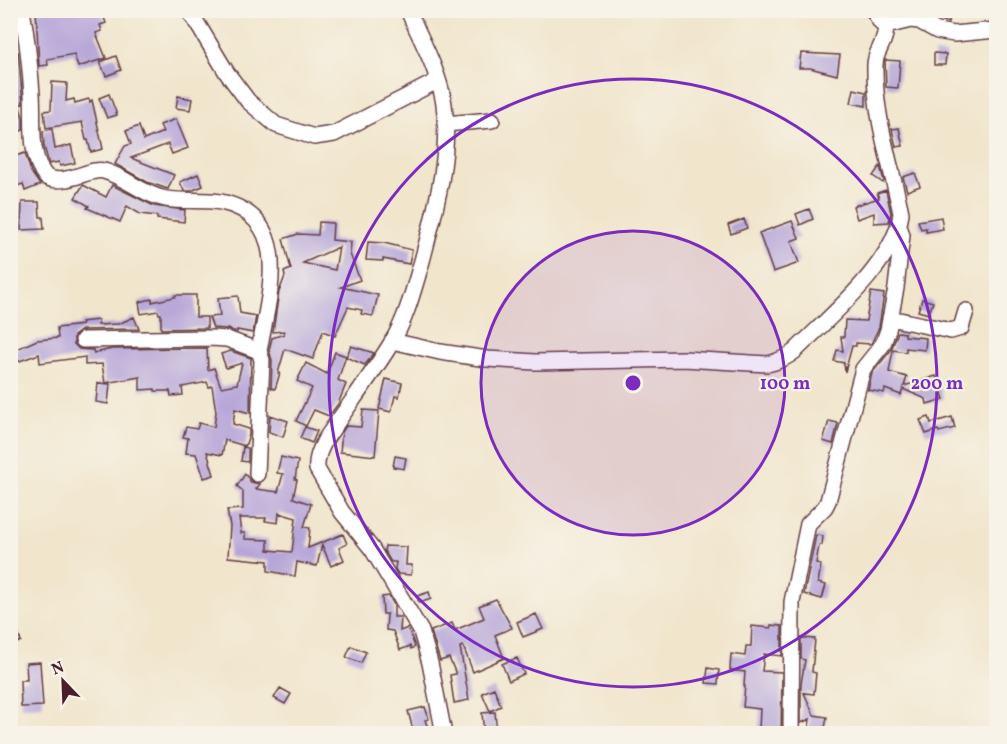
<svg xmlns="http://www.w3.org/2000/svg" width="1007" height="744" font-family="Vollkorn,serif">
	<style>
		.building { fill: #b6a6d8; fill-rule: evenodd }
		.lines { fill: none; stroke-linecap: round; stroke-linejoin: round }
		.minor-casing { stroke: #633d43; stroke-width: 18 }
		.minor { stroke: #fff; stroke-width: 15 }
		.ring { fill: none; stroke: #7b2cbf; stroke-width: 3 }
		.centre { fill: #7b2cbf; stroke: #f7f3e8; stroke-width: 3 }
		.ring-label { font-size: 18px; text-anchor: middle; font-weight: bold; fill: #7b2cbf; stroke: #f7f3e8; stroke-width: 4.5; stroke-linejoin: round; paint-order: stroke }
	</style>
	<rect width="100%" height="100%" fill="#f7f3e8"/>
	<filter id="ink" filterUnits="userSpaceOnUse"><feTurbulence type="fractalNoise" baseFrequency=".0167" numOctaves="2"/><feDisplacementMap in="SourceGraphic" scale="12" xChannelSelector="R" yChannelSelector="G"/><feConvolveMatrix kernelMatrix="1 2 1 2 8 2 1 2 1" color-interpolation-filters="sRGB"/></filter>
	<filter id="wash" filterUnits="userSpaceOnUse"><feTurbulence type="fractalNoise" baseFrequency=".008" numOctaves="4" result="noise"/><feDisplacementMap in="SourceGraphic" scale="24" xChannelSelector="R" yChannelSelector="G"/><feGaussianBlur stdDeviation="1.35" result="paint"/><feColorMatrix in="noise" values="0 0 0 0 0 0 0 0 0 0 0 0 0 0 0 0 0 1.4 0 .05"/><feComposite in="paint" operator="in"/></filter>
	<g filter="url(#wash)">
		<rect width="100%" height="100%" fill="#f1e5cc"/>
		<g id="blocks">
			<path class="building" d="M36 10H101L106 23 100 25 102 31 96 33 106 58 78 67 74 54 47 59 48 65 39 66Z
				M936 10H951L949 23 934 18Z
				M18 52 23 104H19L23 118V130L10 136V125L14 123 10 108V70H14L13 53Z
				M801 53 840 55 837 75 810 68H799Z
				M934 53 946 54 945 65H934Z
				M116 56 121 70 106 76 100 62Z
				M885 60 900 61 898 88 886 87Z
				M52 82 67 83 66 101 74 99 75 103 89 99 90 102 92 100 103 149 91 152 88 140H86L82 122 46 128 44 111 51 110Z
				M854 89 866 92V106L851 103Z
				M109 94 117 115 107 118 99 98Z
				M178 96 192 99 190 110 176 108Z
				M176 119 188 148 172 154 168 144 131 158 174 175 168 189 147 182 115 164 125 146 131 144 126 131 139 126 144 140 163 132 160 125Z
				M899 128 903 146 896 147 892 129Z
				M52 129 55 149 71 145 75 163 60 166 59 162 49 164 44 146 43 131Z
				M25 153 31 172 40 185 25 191 23 184 10 188V158Z
				M880 166 884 181 883 183 873 176Z
				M915 173 920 186 907 191 903 177Z
				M198 174 203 186 191 191H184L180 182Z
				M83 185 106 197 112 185 154 206H153L185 210 184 222 157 219V216L140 214 127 206 120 222 87 208 89 206 75 198Z
				M886 190 891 213 889 222 874 223V213L857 219 853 206 879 198 877 193Z
				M22 202H39L40 217H43L44 229 21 230Z
				M809 209 813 219 800 225 796 214Z
				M941 217 943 229 926 232V228L921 229 918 221Z
				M744 219 747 228 731 234 728 225Z
				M792 221 799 238 791 241 799 263 773 272 759 233Z
				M319 222 333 223 332 240 351 242 350 254 360 280 341 287 378 295 373 316 361 314 362 310 348 307 335 336 323 331 313 359 285 349 278 373H280L275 389 271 388 272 360 269 350 272 338 284 334V331L273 332 279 292 285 276 284 272 291 269 283 239 298 234 318 235ZM339 247 335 270 303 263Z
				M368 242 384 243 412 250 409 264 383 259V261L366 260Z
				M871 292 884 294 879 327 871 344 856 343V346H852L845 372 844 363 834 361 837 350 843 351 841 337H844L845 320 866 321Z
				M175 295H196V317H207V328L161 329V314H159L158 311 141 314 139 302 152 299V302L175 297Z
				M238 296 240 313 256 316 253 333 237 330V332L228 329 213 328 209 317 220 316 218 298Z
				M922 299 933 302 929 314 918 311Z
				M134 317 139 329 82 330 74 336V344L79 349 93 350 94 353 112 349 207 348 208 370 214 368 221 387 237 384 242 363 226 368 221 354 231 351 251 358 250 413 235 409 233 424 249 429V435L245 446 225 440 222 455 207 452 214 475 204 478 196 454 186 453 188 438 183 437 186 427 197 429 199 423 214 427 216 412 212 386 209 387 207 382 182 387 183 395 171 396 170 391H155V389L140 390V377L105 383 102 364 85 365V357L40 363 39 354 14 363 10 355V352L37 340 58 338 57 328 82 325 81 322 98 320V325L118 324Z
				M898 332 905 333V336L926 338 925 350 906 348V352L893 350 889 372 907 377 904 386 936 376 944 399 927 404 926 399 903 389 901 395 885 389 884 393 868 390 872 373 891 350Z
				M351 346 374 353 365 365 346 357Z
				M335 352 346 356 338 380 346 384 338 404 329 416 314 410 306 426 296 421 312 388 297 381 306 363 327 374Z
				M386 379 402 383 399 397 395 396 391 412 379 409Z
				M98 383 110 384 108 404 96 402Z
				M363 410 379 411 375 456 340 452 342 432 346 426 361 427Z
				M270 415 288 421 283 437 269 432Z
				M929 417 931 423 952 417 955 428 939 432 938 430 926 434 920 420Z
				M829 421 838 423 833 444 823 441Z
				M305 427 317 431 312 443 300 438Z
				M243 447 248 448V462L241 461Z
				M395 456 406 458 404 469 393 467Z
				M281 457 298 461 295 479 297 480 293 498 311 504 304 527 310 528 308 548 343 534 347 544 339 548 344 560 331 566 322 545 317 566 297 562 295 576 268 571V561L228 557 230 526 227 510 243 509V491L237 486 245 474 251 482 260 484 256 489 278 492 283 474 277 473ZM279 513 296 518 292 552 268 550V540L245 539V533H241L239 518H266L265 521 278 523Z
				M816 535 823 536 822 545H819L816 564 821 565 818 583 826 585 822 599 804 594Z
				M385 546 407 547 406 565H412L411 575 398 574 395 569 396 562H391L384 551Z
				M429 592 431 599 419 603 417 596Z
				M389 596 394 605V617H401L400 631 408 628 415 647 411 649 410 646 400 650 393 631 386 630 387 614H383L382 597Z
				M496 599 512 628 495 635 504 658 473 672 463 646 460 647 469 700 454 703 450 675 456 674 449 658 440 661 431 631 452 623 455 630 484 618 479 606Z
				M536 614 543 629 523 637 517 622Z
				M10 615 21 641 10 646Z
				M771 625 782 626V656L764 654 762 671 782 672 781 733 759 730 760 709 743 707 745 686H744L745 672 730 670 731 654 745 656 746 646H751L752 626 771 628Z
				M801 638 815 639 812 672 816 673 814 694 804 693 814 715 827 717 824 734H808L810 719 801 723V684L805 660 801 659Z
				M351 646 366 652 361 663 346 657Z
				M517 658 524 674 509 681 502 664Z
				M40 662 43 706 21 707 20 680H27L26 663Z
				M708 668 719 670 718 684 706 683Z
				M280 688 291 694 285 704 274 698Z
				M494 688 501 706 490 711 482 693Z
				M425 707 429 719 425 720 430 734H414L408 711Z
				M495 712 497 734H484L482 713Z"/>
		</g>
	</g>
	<g filter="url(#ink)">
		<use href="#blocks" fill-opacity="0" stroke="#633d43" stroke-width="1.5"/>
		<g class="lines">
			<g class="minor-casing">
				<path id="minor" d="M22 10C27 38 30 66 32 94 34 120 28 155 46 177 65 187 90 167 104 171 126 177 143 195 166 199 184 202 204 199 221 202 295 218 268 299 259 351L227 339 211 338 83 340
					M189 10 227 73 248 101 276 125 314 137 334 134 437 81
					M408 10C421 40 439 71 444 104 451 156 435 211 422 261 414 288 407 317 392 342 372 375 347 407 325 440 320 450 316 458 317 469L342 512 372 549 421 631 430 663 444 734
					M886 26 911 20 919 21 937 31 954 34 996 30
					M445 124 492 120
					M890 318 951 331 961 328 966 311
					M392 341 440 352 487 359 535 362 684 359 767 364C778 362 786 358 795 351 829 317 896 262 901 213 891 164 874 116 875 65 875 50 886 45 886 26L881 23 873 10
					M257 474 262 360 259 351
					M791 734 792 602 808 524 825 507 828 501 863 369 883 344 888 330 896 288 902 235 900 229"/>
			</g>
			<use href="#minor" class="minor"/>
		</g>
	</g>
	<circle cx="633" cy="383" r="152" fill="#7b2cbf" fill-opacity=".12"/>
	<g class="ring">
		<circle cx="633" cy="383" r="152"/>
		<circle cx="633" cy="383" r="304"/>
	</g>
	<circle cx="633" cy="383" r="9" class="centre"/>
	<g class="ring-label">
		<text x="785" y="389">100 m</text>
		<text x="937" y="389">200 m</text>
	</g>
	<rect width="1007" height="744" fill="none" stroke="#f7f3e8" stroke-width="36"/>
	<g transform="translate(63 681) rotate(337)" stroke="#f7f3e8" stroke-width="4.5" paint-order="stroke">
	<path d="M0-4.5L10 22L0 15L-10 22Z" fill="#4a1f2b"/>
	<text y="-9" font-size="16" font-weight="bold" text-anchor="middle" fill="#4a1f2b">N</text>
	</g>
</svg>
